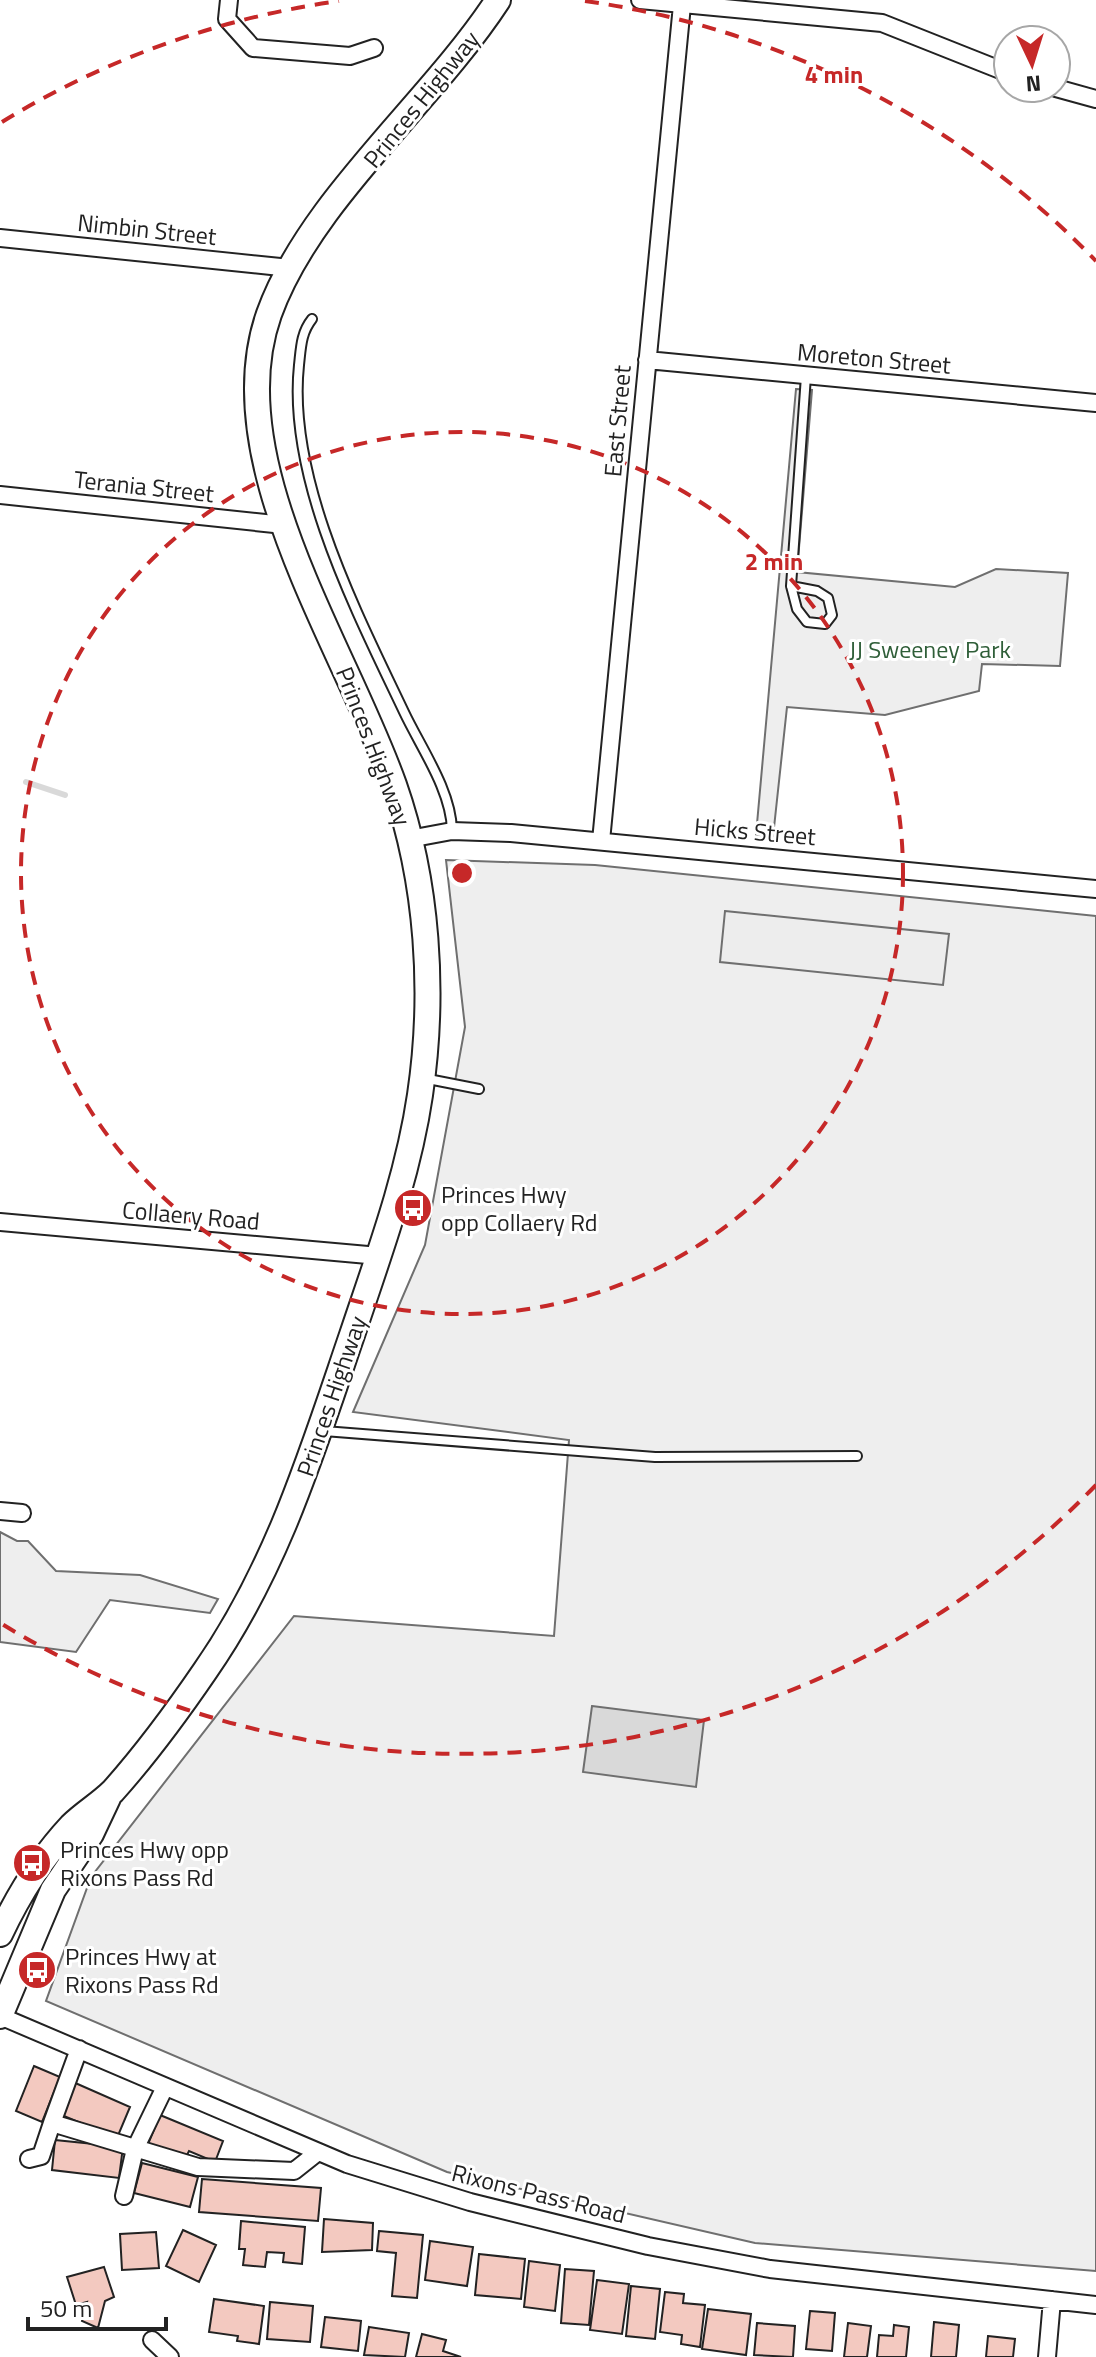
<svg xmlns="http://www.w3.org/2000/svg" width="1096" height="2357" font-family="'Titillium Web',sans-serif">
	<style>
		.green { fill: #eee; stroke: #6f6f6f; stroke-width: 2 }
		.parking { fill: #ededed; stroke: #6f6f6f; stroke-width: 2 }
		.water { fill: #d9d9d9; stroke: #6f6f6f; stroke-width: 2 }
		.lines { fill: none; stroke-linecap: round; stroke-linejoin: round }
		.stream { stroke: #d9d9d9; stroke-width: 6 }
		.building { fill: #f3c9c0; stroke: #222; stroke-width: 2 }
		.service-casing { stroke: #222; stroke-width: 12 }
		.minor-casing { stroke: #222; stroke-width: 20 }
		.secondary-casing { stroke: #222; stroke-width: 28 }
		.service { stroke: #fff; stroke-width: 8 }
		.minor { stroke: #fff; stroke-width: 16 }
		.secondary { stroke: #fff; stroke-width: 24 }
		.ring { fill: none; stroke: #c62828; stroke-width: 4; stroke-dasharray: 14 10 }
		.labels { text-anchor: middle; dominant-baseline: central; stroke-width: 6; stroke-linejoin: round; paint-order: stroke }
		.street-label { font-size: 24px; fill: #222; stroke: #fff }
		.park-label { font-size: 24px; fill: #2f5e38; stroke: #fff }
		.poi-label { font-size: 24px; fill: #222; stroke: #fff; text-anchor: start }
		.centre { fill: #c62828; stroke: #fff; stroke-width: 4 }
		.ring-label { font-size: 24px; text-anchor: middle; font-weight: bold; fill: #c62828; stroke: #fff; stroke-width: 6; stroke-linejoin: round; paint-order: stroke }
	</style>
	<rect width="100%" height="100%" fill="#fff"/>
	<path class="green" d="M796 389 812 390 797 572 955 587 996 569 1068 573 1060 666 982 664 979 691 885 715 787 707 773 837 756 835Z
		M446 860 595 865 1096 916V2271L755 2243 447 2172 46 2001 91 1877 294 1616 554 1636 569 1440 353 1412 425 1245 465 1027Z
		M0 1532 17 1541H28L56 1571 140 1575 218 1599 210 1613 110 1600 76 1652 0 1642Z"/>
	<path class="parking" d="M725 911 949 934 943 985 720 962Z"/>
	<path class="water" d="M592 1706 704 1720 696 1787 583 1772Z"/>
	<g class="lines">
		<path class="stream" d="M26 782 65 795"/>
	</g>
	<path class="building" d="M34 2066 60 2077 42 2122 16 2111Z
		M73 2082 130 2107 117 2138 59 2114Z
		M160 2115 223 2141 215 2162 189 2151 185 2159 148 2144Z
		M55 2140 123 2147 119 2178 52 2170Z
		M142 2163 198 2177 190 2207 134 2193Z
		M202 2179 321 2188 318 2221 199 2212Z
		M324 2219 373 2223 372 2250 322 2252Z
		M241 2221 305 2227 302 2264 283 2262 284 2253 267 2252 265 2267 243 2265 245 2249H239Z
		M183 2230 216 2245 199 2282 166 2266Z
		M379 2231 423 2235 417 2298 392 2296 396 2253 377 2251Z
		M156 2232 159 2268 122 2270 120 2234Z
		M430 2241 473 2247 467 2286 425 2280Z
		M479 2254 525 2259 521 2299 475 2295Z
		M529 2261 560 2265 555 2311 524 2307Z
		M104 2267 114 2297 105 2301 98 2328 82 2321 87 2302 76 2305 67 2277Z
		M565 2269 594 2271 589 2325 561 2323Z
		M597 2280 629 2284 622 2334 590 2330Z
		M631 2286 660 2289 655 2339 626 2336Z
		M665 2292 684 2294 683 2303 705 2305 700 2347 681 2344 682 2335 660 2332Z
		M214 2299 264 2306 259 2344 237 2341 238 2336 209 2332Z
		M270 2302 313 2306 310 2342 267 2339Z
		M708 2309 751 2314 746 2355 702 2349Z
		M810 2311 835 2313 832 2351 806 2349Z
		M325 2317 361 2321 358 2351 321 2347Z
		M934 2322 959 2325 956 2357H931Z
		M757 2323 795 2326 793 2357 754 2355Z
		M848 2323 871 2326 867 2357H844Z
		M894 2325 909 2327 906 2357H877L879 2335 893 2336Z
		M369 2327 409 2333 405 2357 364 2355Z
		M422 2334 446 2340 443 2351 461 2357H416Z
		M988 2336 1015 2339 1013 2357H986Z"/>
	<g class="lines">
		<g class="service-casing">
			<path id="service" d="M312 319C301 333 301 347 299 365 287 478 356 611 404 712 421 748 451 790 452 830
				M791 586 817 591 828 598 832 615 825 624 807 622 797 609 791 586 806 376
				M423 1078 479 1089
				M324 1431 655 1457 857 1456"/>
		</g>
		<g class="minor-casing">
			<path id="minor" d="M229 0 227 19 253 48 350 56 374 48
				M640 0 882 23 1008 73
				M1056 88 1096 99
				M0 238 290 268
				M647 360 1096 403
				M0 495 284 525
				M409 839 452 831 511 833 1096 889
				M601 841 682 5
				M0 1222 379 1256
				M0 1511 22 1513
				M0 2016 347 2164 470 2202 648 2246 770 2269 1096 2305
				M79 2049 52 2123 198 2167 294 2171 318 2152
				M29 2159 41 2156 52 2123
				M124 2196 135 2149 165 2087
				M152 2340 170 2357
				M1047 2357 1052 2300"/>
		</g>
		<g class="secondary-casing">
			<path id="secondary" d="M0 1934C18 1896 42 1857 71 1826 84 1813 100 1804 113 1791 146 1754 177 1712 205 1671 277 1568 312 1452 352 1335 378 1257 408 1177 420 1095 435 994 428 882 394 785 345 646 217 461 269 314 310 200 431 103 498 0
				M0 2016 53 1890 91 1834 108 1798"/>
		</g>
		<use href="#service" class="service"/>
		<use href="#minor" class="minor"/>
		<use href="#secondary" class="secondary"/>
	</g>
	<g class="ring">
		<circle cx="462" cy="873" r="441"/>
		<path d="M1096 1485A881 881 0 0 1 2 1624M2 122A881 881 0 0 1 339 1M585 1A881 881 0 0 1 1096 261"/>
	</g>
	<defs>
		<g id="bus-disc" transform="scale(2)"><circle r="9.5" fill="#c62828" stroke="#fff"/><path d="M-5-6H5V4H4V6H2V4H-2V6H-4V4H-5ZM-3.5-4V0h7V-4ZM-3.5 1.2v1.5H-2V1.2ZM2 1.2v1.5H3.5V1.2Z" fill="#fff"/></g>
	</defs>
	<g fill-rule="evenodd">
		<use href="#bus-disc" x="413" y="1208"/>
		<use href="#bus-disc" x="32" y="1863"/>
		<use href="#bus-disc" x="37" y="1970"/>
	</g>
	<g class="labels">
		<g class="street-label">
			<text transform="translate(421 99) rotate(-51)">Princes Highway</text>
			<text transform="translate(147 229) rotate(6)">Nimbin Street</text>
			<text transform="translate(874 358) rotate(5)">Moreton Street</text>
			<text transform="translate(617 421) rotate(-85)">East Street</text>
			<text transform="translate(144 486) rotate(6)">Terania Street</text>
			<text transform="translate(374 746) rotate(69)">Princes Highway</text>
			<text transform="translate(755 831) rotate(5)">Hicks Street</text>
			<text transform="translate(191 1215) rotate(5)">Collaery Road</text>
			<text transform="translate(331 1396) rotate(-71)">Princes Highway</text>
			<text transform="translate(539 2193) rotate(14)">Rixons Pass Road</text>
		</g>
		<g class="park-label">
			<text x="930" y="649">JJ Sweeney Park</text>
		</g>
		<g class="poi-label">
			<text x="441" y="1194">Princes Hwy<tspan x="441" dy="28">opp Collaery Rd</tspan></text>
			<text x="60" y="1849">Princes Hwy opp<tspan x="60" dy="28">Rixons Pass Rd</tspan></text>
			<text x="65" y="1956">Princes Hwy at<tspan x="65" dy="28">Rixons Pass Rd</tspan></text>
		</g>
	</g>
	<circle cx="462" cy="873" r="12" class="centre"/>
	<g class="ring-label">
		<text x="834" y="83">4 min</text>
		<text x="774" y="570">2 min</text>
	</g>
	<g transform="translate(1032 64) rotate(176)"><circle r="38" fill="#ffffff" stroke="#a7a7a7" stroke-width="2"/>
	<path d="M0-6L14 30L0 20L-14 30Z" fill="#c62828"/>
	<text y="-12" font-size="22" font-weight="bold" text-anchor="middle" fill="#222222">N</text>
	</g>
	<path d="M28 2317v12h138v-12" fill="none" stroke="#222222" stroke-width="4"/>
	<text x="40" y="2317" font-size="24" fill="#222222" stroke="#ffffff" stroke-width="6" paint-order="stroke">50 m</text>
</svg>
